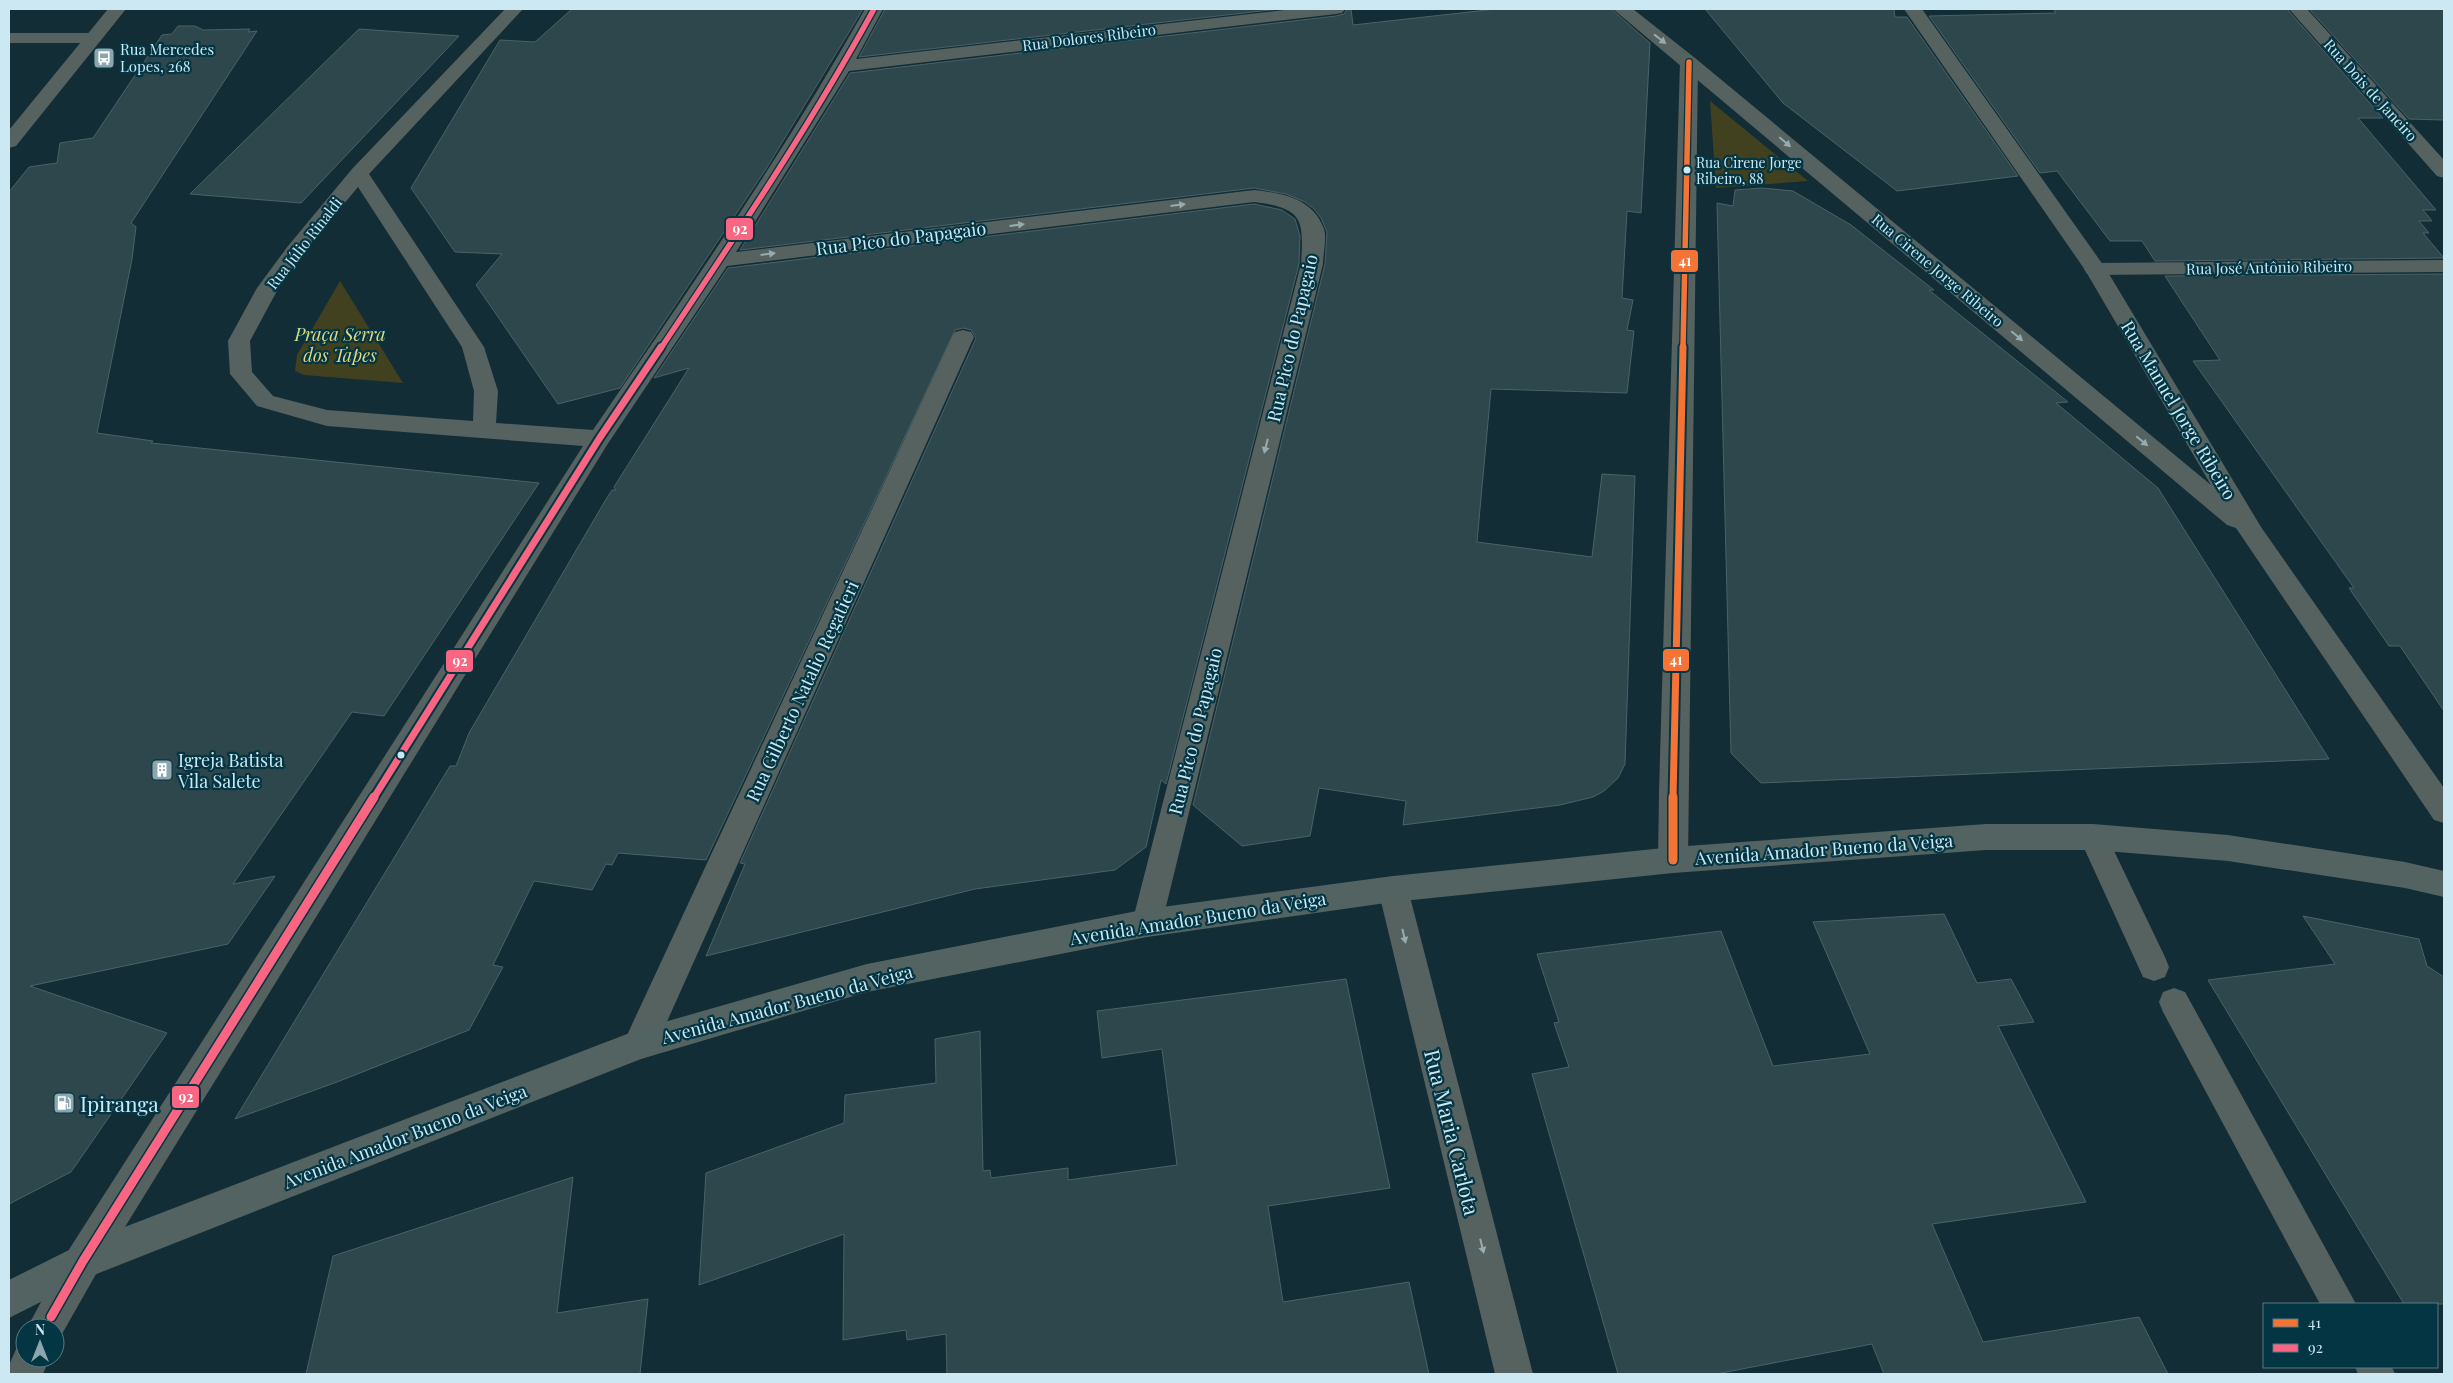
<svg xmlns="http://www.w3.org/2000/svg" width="2453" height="1383" font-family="'Playfair Display',serif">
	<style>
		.green { fill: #41411f }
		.building { fill: #2e474d; stroke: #4a6268 }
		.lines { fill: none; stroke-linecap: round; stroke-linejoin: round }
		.service { fill: #566260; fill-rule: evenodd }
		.minor { fill: #566260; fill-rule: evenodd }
		.tertiary { fill: #566260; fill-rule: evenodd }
		.secondary { fill: #536362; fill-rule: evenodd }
		.bus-1-far2-casing { stroke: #043543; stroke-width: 8 }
		.bus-1-far1-casing { stroke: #043543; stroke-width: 11 }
		.bus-1-casing { stroke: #043543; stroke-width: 12 }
		.bus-2-far2-casing { stroke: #043543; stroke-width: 8 }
		.bus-2-far1-casing { stroke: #043543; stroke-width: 11 }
		.bus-2-casing { stroke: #043543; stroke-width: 12 }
		.bus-1-far2 { stroke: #f57335; stroke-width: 5.5 }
		.bus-1-far1 { stroke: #f57335; stroke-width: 7 }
		.bus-1 { stroke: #f57335; stroke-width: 9 }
		.bus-2-far2 { stroke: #fa6682; stroke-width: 5.5 }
		.bus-2-far1 { stroke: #fa6682; stroke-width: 7 }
		.bus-2 { stroke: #fa6682; stroke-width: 9 }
		.oneway { fill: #96acb1 }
		.bus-dot { fill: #cbe8f3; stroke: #043543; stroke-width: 2 }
		.labels { text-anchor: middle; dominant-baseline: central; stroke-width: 4.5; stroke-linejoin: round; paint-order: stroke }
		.far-bus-label { font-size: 14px; fill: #cbe8f3; stroke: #043543; text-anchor: start }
		.far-street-label { font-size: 15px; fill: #cbe8f3; stroke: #043543 }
		.far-poi-label { font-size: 15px; fill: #cbe8f3; stroke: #043543; text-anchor: start }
		.street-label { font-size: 18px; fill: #cbe8f3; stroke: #043543 }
		.park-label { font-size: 18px; font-style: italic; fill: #e1d77f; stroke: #043543 }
		.poi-label { font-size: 18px; fill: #cbe8f3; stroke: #043543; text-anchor: start }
		.near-poi-label { font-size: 21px; fill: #cbe8f3; stroke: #043543; text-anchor: start }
		.near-street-label { font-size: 21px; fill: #cbe8f3; stroke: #043543 }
		.line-badge { stroke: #043543; stroke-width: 2 }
		.badge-label { font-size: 14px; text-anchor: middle; font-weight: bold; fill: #fff }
	</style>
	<rect width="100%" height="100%" fill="#122d35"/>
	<path class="green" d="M1710 101 1808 181 1716 188Z
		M340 281 403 383 304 375 295 371 297 355Z"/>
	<path class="building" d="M572 9H863L766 169 620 388 558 404 476 285 502 254 455 252 411 188 500 40 535 42Z
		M885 9H1279L859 57Z
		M1347 9H1351L1353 25 1496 9H1611L1650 43 1641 213 1627 211 1622 298 1633 300 1627 330 1634 331 1627 393 1491 389 1477 542 1592 557 1602 474 1635 476 1625 764 1618 778 1604 791 1593 797 1560 805 1403 825 1406 801 1319 788 1310 836 1242 846 1193 805 1325 264 1327 232 1321 218 1314 209 1305 202 1286 194 1254 188 740 250 850 73 1336 16 1344 14Z
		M1705 9H1894L1895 17H1907L2018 176 1897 191 1783 103Z
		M2053 9H2287L2383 118H2358L2436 210H2423L2432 221H2419L2429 233H2423L2444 258 2155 261 2142 241H2110L2057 171 2040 173 1929 16 2056 13Z
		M2309 9H2444V120L2409 119Z
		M178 26H195L203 30 250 29 248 32 257 31 131 223 136 227 132 259 97 433 153 441 151 443 539 483 384 716 352 712 233 884 275 876 228 944 30 986 167 1033 71 1172 9 1204V192L29 167 57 163 60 143 93 138 162 35 172 34Z
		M359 29 459 36 301 203 190 194Z
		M1762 188 1793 191 1851 225 1934 290H1929L2068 402 2056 403 2158 488 2329 759 1761 783 1731 753 1717 203 1733 206 1735 190Z
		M1254 204 1282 210 1295 219 1300 236 1299 264 1166 784 1161 780 1146 847 1115 870 975 889 706 956 745 864 740 863 976 338 971 330 963 328 955 330 706 860 618 853 612 865 606 864 592 890 534 881 493 965 503 967 469 1030 337 1082 235 1119 450 766H456L469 733 605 501 612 490H616L614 487 689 368 654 378 728 268Z
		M2444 274V711L2400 646H2389L2349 588H2354L2193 361 2220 360 2165 276Z
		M1944 914 1977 983 2011 979 2034 1022 1998 1026 2086 1202 1932 1224 1983 1342 2139 1317 2168 1374H1884L1872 1344 1716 1374H1618L1532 1074 1569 1067 1554 1023 1559 1022 1537 954 1721 931 1773 1066 1870 1054 1813 922Z
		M2303 916 2419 939 2427 966 2444 977V1304H2404L2208 980 2335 964Z
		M1346 979 1390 1188 1268 1206 1283 1302 1409 1282 1429 1374H947L946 1334 907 1340 906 1330 843 1340 844 1234 699 1285 706 1173 844 1123 845 1095 936 1083 935 1039 980 1031 983 1171 990 1170 991 1178 1068 1168V1180L1177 1165 1162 1049 1102 1058 1097 1011Z
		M573 1177 557 1313 648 1299 640 1374H306L333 1256Z"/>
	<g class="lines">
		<path class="service" d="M9 33H93L99 34 102 38 99 42 93 43H9Z
			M2093 825 2103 828 2165 957 2169 967 2165 977 2154 981 2143 977 2079 837 2083 828Z
			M2174 988 2185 992 2356 1304H2320L2163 1012 2159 1002 2163 992Z
			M2355 1367H2392L2395 1374H2358Z"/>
		<path class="minor" d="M505 9H523L369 174 484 347 498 391 496 423 593 430C687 292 783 155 865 9H883L856 59 1293 9H1345L1342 13 1336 14 849 71 736 252 1254 190C1282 193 1313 198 1324 229 1327 238 1323 254 1323 264L1162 923 1158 933 1147 937 1136 933 1132 923 1301 264C1304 219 1303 208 1254 202L727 266 607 445 96 1274 58 1341 55 1342V1328H27L70 1248 583 446 327 426 257 406 230 374 228 341 257 288 288 246 352 169ZM358 187 462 347 474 391 473 421 327 410 273 396 252 372 250 341 278 289 302 254Z
			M2289 9H2307L2444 160V178L2437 176Z
			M1689 57 1695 58 1698 62 1688 860 1684 869 1673 873 1662 869 1658 860 1659 792 1680 62 1683 58Z
			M2444 260V272L2095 275 2087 274 2084 269 2087 264 2095 263Z
			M963 330 971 332 974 337 652 1055 640 1059 628 1055 624 1044 628 1033 952 337 955 332Z
			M25 1342V1358H50L43 1374H9V1365L18 1345Z"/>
		<path class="tertiary" d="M108 9H126L16 146 9 148V130Z
			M1613 9H1633L1695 58 2211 485 2085 270 1904 9H1922L2106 269 2261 527 2444 788V823L2434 820 2236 528 2227 525Z
			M1393 876 1404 880 1408 889 1533 1374H1495L1378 889 1382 880Z"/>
		<path class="secondary" d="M1986 824H2093L2228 835 2405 862 2444 871V897L2405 888 2228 861 2093 850H1986L1673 873 1393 902 1147 937 867 992 641 1059 94 1275 9 1318V1280L83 1243 640 1029 867 964 1147 909 1393 876 1673 847Z"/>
		<g class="bus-1-far2-casing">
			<path id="bus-1-far2" d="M1683 348 1689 62"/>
		</g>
		<g class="bus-1-far1-casing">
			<path id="bus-1-far1" d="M1673 799 1683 347"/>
		</g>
		<g class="bus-1-casing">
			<path id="bus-1" d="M1673 797V860"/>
		</g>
		<g class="bus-2-far2-casing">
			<path id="bus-2-far2" d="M661 348C735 237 810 126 874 9"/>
		</g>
		<g class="bus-2-far1-casing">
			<path id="bus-2-far1" d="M373 799 599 439 661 347"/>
		</g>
		<g class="bus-2-casing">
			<path id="bus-2" d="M51 1317 83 1261 374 797"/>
		</g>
		<use href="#bus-1-far2" class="bus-1-far2"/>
		<use href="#bus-1-far1" class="bus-1-far1"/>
		<use href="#bus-1" class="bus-1"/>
		<use href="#bus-2-far2" class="bus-2-far2"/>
		<use href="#bus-2-far1" class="bus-2-far1"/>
		<use href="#bus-2" class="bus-2"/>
	</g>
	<defs><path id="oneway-solid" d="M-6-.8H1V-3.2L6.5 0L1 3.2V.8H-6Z" transform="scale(1.25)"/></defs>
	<g class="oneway">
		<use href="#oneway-solid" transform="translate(1660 39) rotate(38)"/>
		<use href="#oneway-solid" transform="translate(1785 142) rotate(40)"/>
		<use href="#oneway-solid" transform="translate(1178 205) rotate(-7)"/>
		<use href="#oneway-solid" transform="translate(1017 225) rotate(-7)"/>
		<use href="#oneway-solid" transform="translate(768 254) rotate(-7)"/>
		<use href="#oneway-solid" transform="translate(2017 336) rotate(40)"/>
		<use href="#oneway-solid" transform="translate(2142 441) rotate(40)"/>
		<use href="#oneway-solid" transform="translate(1266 446) rotate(104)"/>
		<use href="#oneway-solid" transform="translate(1404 936) rotate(77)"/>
		<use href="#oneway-solid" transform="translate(1482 1246) rotate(76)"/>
	</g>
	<defs>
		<g id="bus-square" transform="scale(1.125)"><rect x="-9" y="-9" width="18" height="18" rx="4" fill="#8aa7b0" stroke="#043543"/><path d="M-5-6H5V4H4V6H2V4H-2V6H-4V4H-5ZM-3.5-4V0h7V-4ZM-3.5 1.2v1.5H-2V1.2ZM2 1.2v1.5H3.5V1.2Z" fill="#fff"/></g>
		<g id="building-square" transform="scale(1.125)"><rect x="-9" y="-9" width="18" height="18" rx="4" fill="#8aa7b0" stroke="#043543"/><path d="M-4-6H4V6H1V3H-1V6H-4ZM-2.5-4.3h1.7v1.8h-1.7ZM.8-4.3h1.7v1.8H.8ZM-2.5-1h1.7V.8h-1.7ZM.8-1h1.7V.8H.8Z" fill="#fff"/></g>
		<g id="fuel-square" transform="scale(1.125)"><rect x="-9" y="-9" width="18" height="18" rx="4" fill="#8aa7b0" stroke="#043543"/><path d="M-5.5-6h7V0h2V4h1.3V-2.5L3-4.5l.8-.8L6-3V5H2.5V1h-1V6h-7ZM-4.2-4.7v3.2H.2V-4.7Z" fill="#fff"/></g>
	</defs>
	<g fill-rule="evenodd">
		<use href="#bus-square" x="104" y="58"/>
		<use href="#building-square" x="162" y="770"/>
		<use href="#fuel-square" x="64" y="1103"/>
	</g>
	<g class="bus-dot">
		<circle cx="1687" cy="170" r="4.5"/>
		<circle cx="401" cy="755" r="4.5"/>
	</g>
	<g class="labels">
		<g class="far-bus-label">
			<text x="1696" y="162">Rua Cirene Jorge<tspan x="1696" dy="16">Ribeiro, 88</tspan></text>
		</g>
		<g class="far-street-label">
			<text transform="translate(1089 37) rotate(-7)">Rua Dolores Ribeiro</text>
			<text transform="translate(2371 90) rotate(48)">Rua Dois de Janeiro</text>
			<text transform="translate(304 243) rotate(-52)">Rua Júlio Rinaldi</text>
			<text transform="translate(2269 267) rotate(-1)">Rua José Antônio Ribeiro</text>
			<text transform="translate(1938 270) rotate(40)">Rua Cirene Jorge Ribeiro</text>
		</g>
		<g class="far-poi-label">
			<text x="120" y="49">Rua Mercedes<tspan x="120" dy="17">Lopes, 268</tspan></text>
		</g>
		<g class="street-label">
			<text transform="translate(901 238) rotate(-7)">Rua Pico do Papagaio</text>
			<text transform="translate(1292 338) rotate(-77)">Rua Pico do Papagaio</text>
			<text transform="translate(2179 410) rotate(59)">Rua Manuel Jorge Ribeiro</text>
			<text transform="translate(802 691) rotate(-65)">Rua Gilberto Natalio Regatieri</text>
			<text transform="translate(1195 731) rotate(-76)">Rua Pico do Papagaio</text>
			<text transform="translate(1824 849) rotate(-4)">Avenida Amador Bueno da Veiga</text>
			<text transform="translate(1198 918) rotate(-9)">Avenida Amador Bueno da Veiga</text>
			<text transform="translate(787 1004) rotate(-15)">Avenida Amador Bueno da Veiga</text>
			<text transform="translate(405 1136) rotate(-21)">Avenida Amador Bueno da Veiga</text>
		</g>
		<g class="park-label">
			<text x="340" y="334">Praça Serra<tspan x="340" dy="21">dos Tapes</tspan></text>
		</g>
		<g class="poi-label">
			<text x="178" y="760">Igreja Batista<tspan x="178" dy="21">Vila Salete</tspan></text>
		</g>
		<g class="near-poi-label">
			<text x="80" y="1103">Ipiranga</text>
		</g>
		<g class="near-street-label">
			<text transform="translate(1453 1132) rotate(76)">Rua Maria Carlota</text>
		</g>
	</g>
	<g class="line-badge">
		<rect x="725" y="217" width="29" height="24" rx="5" fill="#fa6682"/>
		<rect x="1670" y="249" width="29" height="24" rx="5" fill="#f57335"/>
		<rect x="1662" y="648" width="28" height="24" rx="5" fill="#f57335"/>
		<rect x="445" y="649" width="29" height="24" rx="5" fill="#fa6682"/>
		<rect x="171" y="1085" width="29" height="24" rx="5" fill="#fa6682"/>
	</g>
	<g class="badge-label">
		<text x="740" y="234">92</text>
		<text x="1685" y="266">41</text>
		<text x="1676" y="665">41</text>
		<text x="460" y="666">92</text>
		<text x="186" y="1102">92</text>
	</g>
	<rect width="2453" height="1383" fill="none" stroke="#cbe8f3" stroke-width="20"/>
	<rect x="2263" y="1303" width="175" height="65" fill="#043543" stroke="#547d89"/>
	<rect x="2273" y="1319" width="25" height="8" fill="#f57335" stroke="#547d89"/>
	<text x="2308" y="1328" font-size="15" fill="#cbe8f3">41</text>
	<rect x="2273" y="1344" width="25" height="8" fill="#fa6682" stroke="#547d89"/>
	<text x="2308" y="1353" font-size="15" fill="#cbe8f3">92</text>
	<g transform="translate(40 1343)"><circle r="24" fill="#043543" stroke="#547d89"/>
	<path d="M0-4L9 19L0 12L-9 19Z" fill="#8aa7b0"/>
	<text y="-8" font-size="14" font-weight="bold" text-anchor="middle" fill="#cbe8f3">N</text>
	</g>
</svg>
